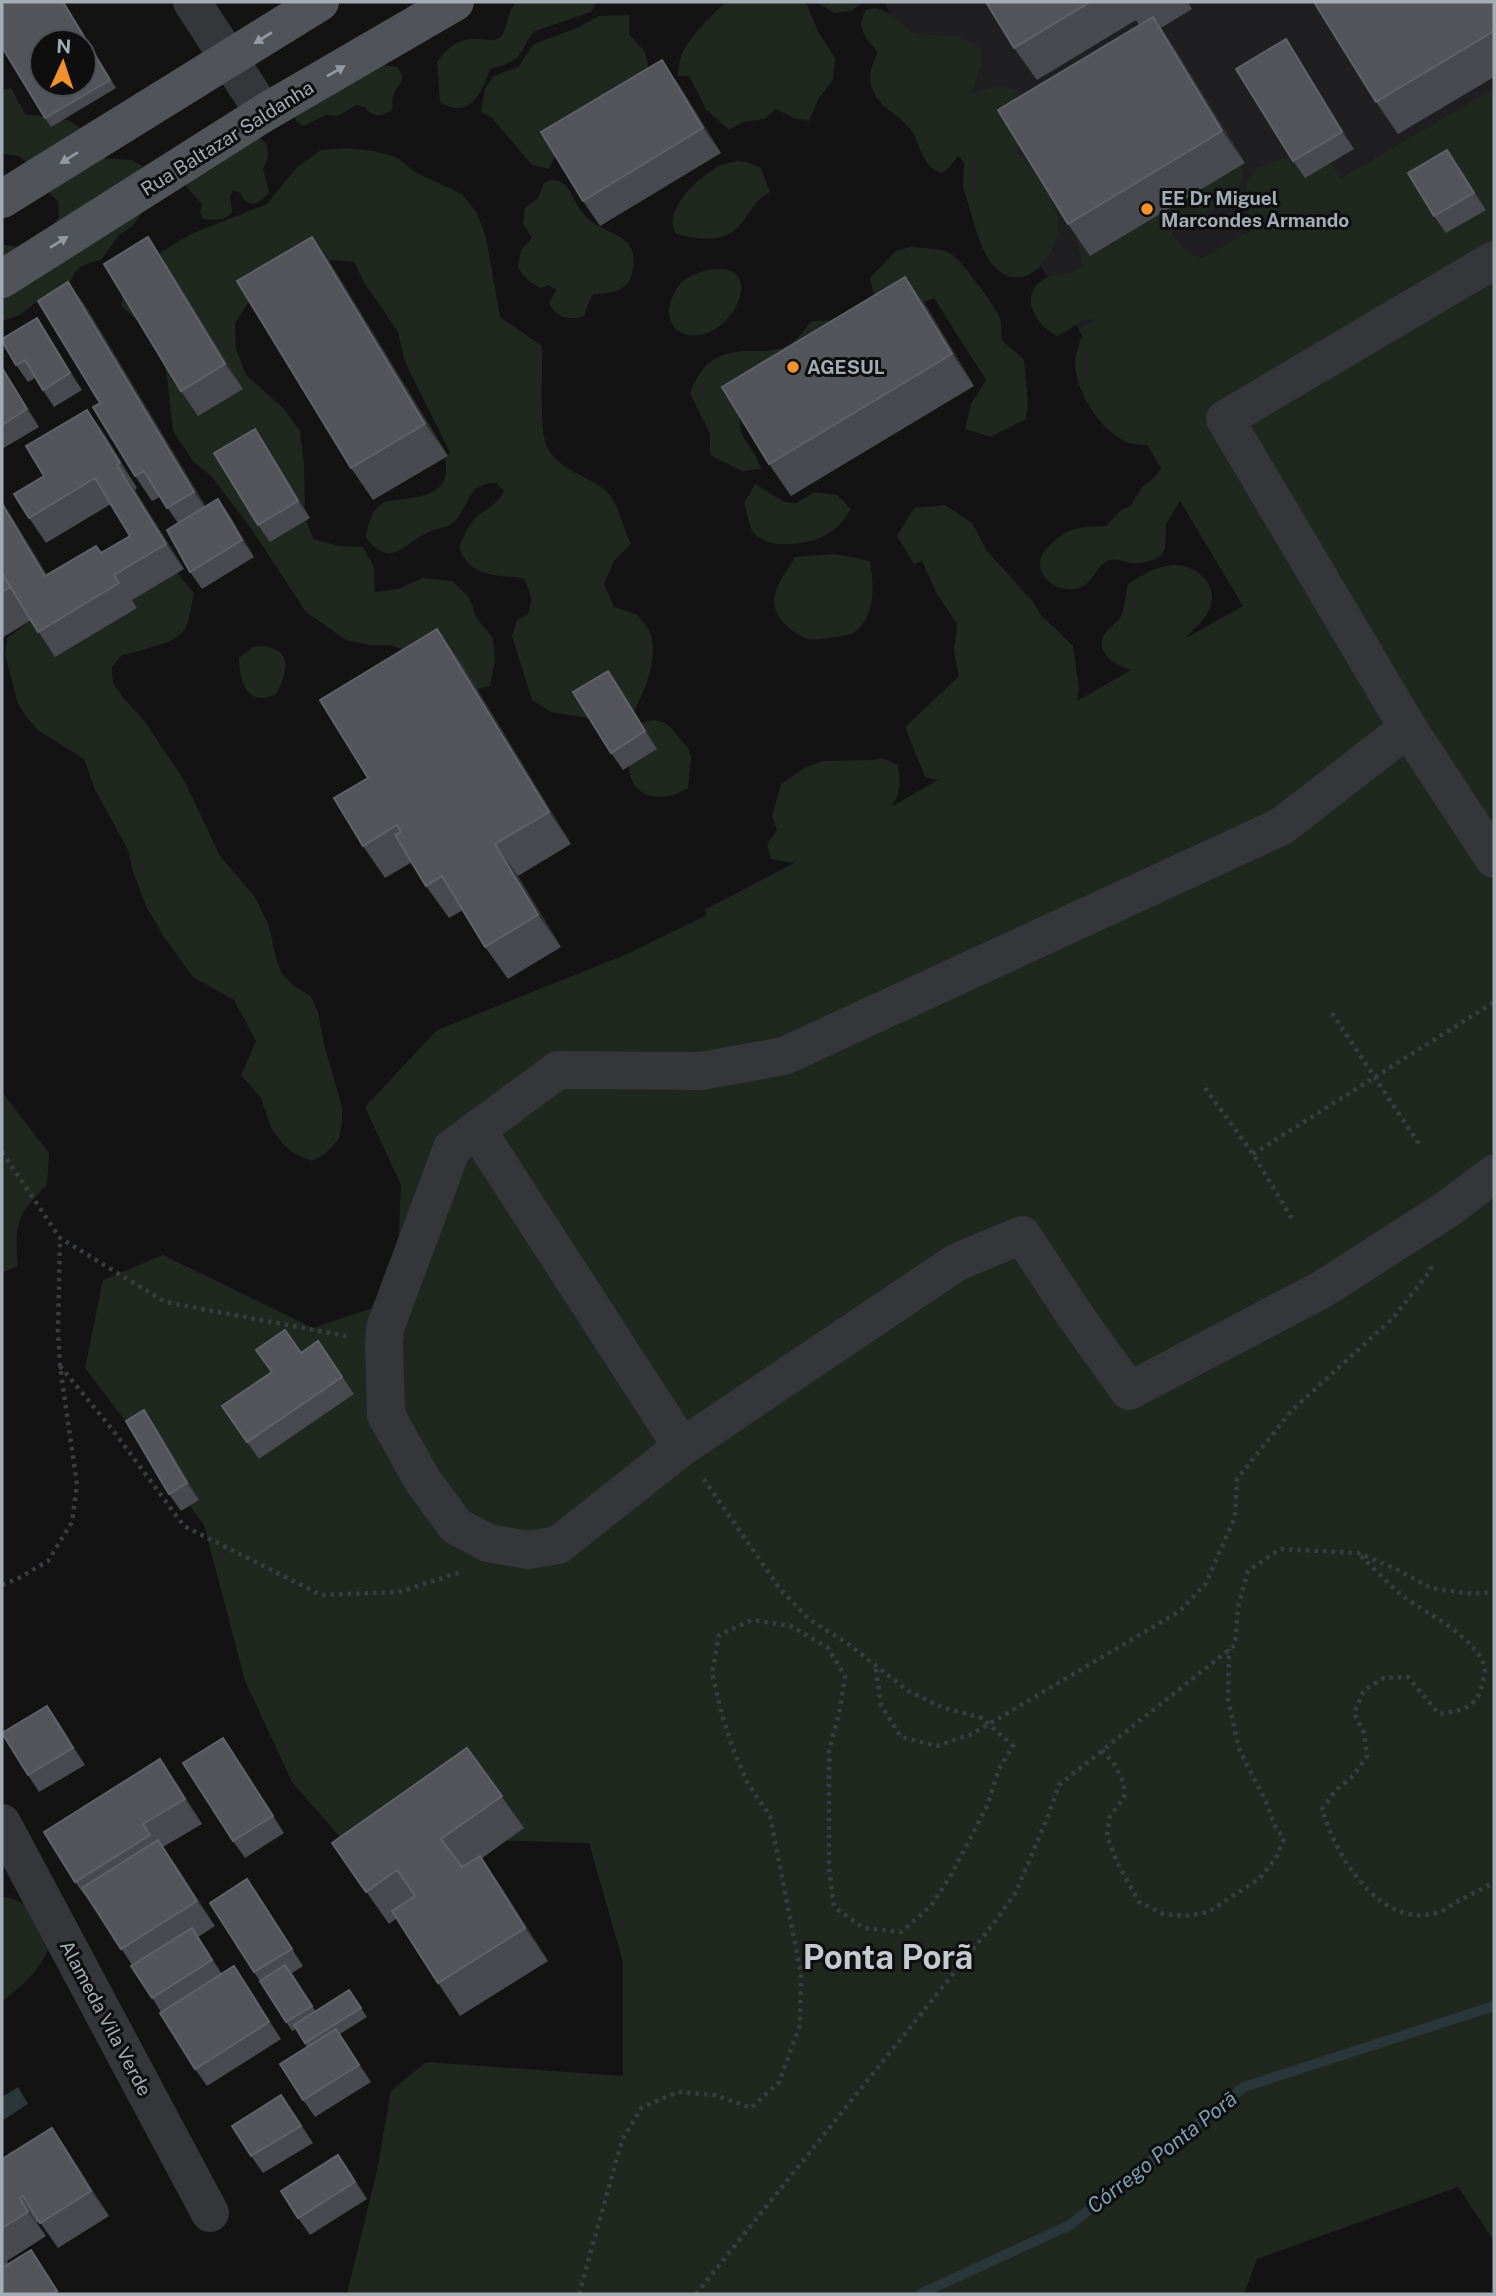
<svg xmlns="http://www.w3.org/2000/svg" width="1496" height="2296" font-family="'Public Sans',sans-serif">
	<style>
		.built { fill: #1f1f21 }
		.green { fill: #1f271f }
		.water { fill: #2b363a }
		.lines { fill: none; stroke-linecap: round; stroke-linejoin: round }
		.stream { stroke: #2b363a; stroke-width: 10 }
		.path { stroke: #3a3d40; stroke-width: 4.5; stroke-dasharray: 3.5 5; stroke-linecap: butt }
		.minor { stroke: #343639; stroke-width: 38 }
		.major { stroke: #505358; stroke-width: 38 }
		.wall { fill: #494a4f }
		.shaded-wall { fill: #2f3033 }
		.building { fill: #53555a; stroke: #5f6268; stroke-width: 2; fill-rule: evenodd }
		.oneway { fill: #939aa2 }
		.poi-dot { fill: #f2922d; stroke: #0e0e0f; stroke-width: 2.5 }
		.labels { text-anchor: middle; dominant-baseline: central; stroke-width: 6; stroke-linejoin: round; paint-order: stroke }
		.street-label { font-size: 19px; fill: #a4acb5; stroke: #0e0e0f }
		.poi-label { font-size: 19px; font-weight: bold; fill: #a4acb5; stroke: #0e0e0f; text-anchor: start }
		.water-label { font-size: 21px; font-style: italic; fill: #7b9fb1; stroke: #0e0e0f }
		.town-label { font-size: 33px; font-weight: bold; fill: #c5cad1; stroke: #0e0e0f }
	</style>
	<rect width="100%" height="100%" fill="#131314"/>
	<path class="built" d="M884 2H1494V88L1079 330Z"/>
	<path class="green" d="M516 2H597L591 12 535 31C527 38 525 49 518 56 511 64 499 67 490 69 481 95 469 120 440 102L437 62C448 47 460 37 479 39 487 39 493 43 500 37 508 30 506 13 516 2Z
		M726 2H806L818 32 835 58 833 80 819 98 809 121 794 118 776 109 764 119 743 122 729 130 706 109 689 76H677C679 69 679 60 682 54 689 37 713 14 726 2Z
		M817 2H863L851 11 834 13Z
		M874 8C893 11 900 24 915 34L958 36 980 47C986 64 974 78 973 94 990 87 1009 81 1023 96L1017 152C1034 170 1058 199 1058 225 1058 259 1021 299 992 264 979 248 972 214 965 194L963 186 964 162 958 156 949 168 942 173C923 169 921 145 911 130 898 113 877 108 871 85 868 73 873 63 878 52 866 38 855 28 866 10Z
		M629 15V34L645 52 651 80 565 135 549 169 532 165 492 118 481 112 485 88 494 76 518 67 534 44 577 28 599 16Z
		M381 65 397 67C409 81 397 83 393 96 392 100 393 105 392 110 382 117 372 118 365 107L356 105 338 116 326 115 303 126 296 121 294 112Z
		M11 88 26 115C72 118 77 116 100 158L132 160 147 169 148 200 141 214 132 227 119 235 101 260C66 267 77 279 59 302L45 295 20 315 2 321V242L4 245 20 247 49 232 59 217 58 201 35 180 30 165 19 156 2 154V90Z
		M1494 88V2241L1458 2187 1257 2259 1244 2294H347L377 2170 391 2091 426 2062 623 2076V1962L589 1843 450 1839 354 1853 292 1782 245 1681 204 1525 85 1368 103 1280 163 1255 313 1328 396 1300 401 1185 365 1107 437 1030 627 954 707 915 704 910 794 863 771 859 767 844 777 830 772 816 781 784 808 766 823 761 874 760 882 758 898 765C900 784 902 792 891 807L938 780 925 777 905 727 959 676 954 652 957 624 937 594 922 561 914 564 897 536 914 508 945 505 972 523 987 551 1033 602 1041 615 1073 646 1079 689 1077 701 1131 670C1115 666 1092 651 1106 632 1111 626 1118 622 1121 616 1124 612 1126 591 1128 584 1152 568 1179 554 1203 577 1212 586 1214 597 1210 608 1206 620 1192 629 1186 638L1243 606 1180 501 1166 524 1165 548 1162 555C1152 561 1143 564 1131 563 1124 562 1118 558 1110 560 1096 564 1094 584 1079 588 1062 593 1039 582 1040 562 1040 552 1059 535 1069 531 1080 526 1094 527 1106 526L1122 509 1130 507 1142 487 1155 477 1161 468 1147 445C1140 444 1132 445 1126 442 1099 429 1075 391 1075 362 1075 353 1080 343 1082 335L1079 330 1096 319 1084 320 1058 336C1032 324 1016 288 1051 276 1058 274 1061 273 1068 274L1081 267C1083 256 1076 248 1079 237L1242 163C1249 188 1221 209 1200 216 1191 220 1182 222 1174 226L1172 233C1179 245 1189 256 1202 258L1258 226 1247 212 1246 189 1248 181 1257 168 1291 156 1331 161 1340 178Z
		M254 136C270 140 271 156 263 169L269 192C260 205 247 209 240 193L233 190 230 196 232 212C224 222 215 220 203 219L200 212 202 204 186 186V179Z
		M349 148 373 151 396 157 417 173 462 194 477 213 486 237 500 317 542 346C543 368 539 425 546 444 558 475 597 475 612 498 620 511 624 530 631 544L614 561 604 584 614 607 638 615C643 622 651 631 652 639 656 664 645 690 634 711L611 719 588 718 551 712 532 700 512 636 517 620 528 614C533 599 531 591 523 578 497 576 468 576 459 547 463 539 466 529 472 522 483 508 496 508 504 491L496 483C467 483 471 503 455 521 447 529 440 527 431 531 407 539 393 572 366 538 367 526 371 510 383 503 388 500 398 500 405 499 431 495 451 490 445 460L450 452 405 362 398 332 365 284 354 262 332 260 309 266 289 282 248 303 235 323 236 349 246 375 284 409 300 431 304 464 305 516 313 539 339 546 363 547 374 567 375 592 398 589 423 578 452 581 469 597 477 619 493 638 495 661 490 686 469 691 413 653 391 645H369L346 640 306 612 250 527 211 476 193 461 173 431 167 377 161 350 139 321 121 306 127 278 148 260 191 234 267 204 297 167 321 150Z
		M738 161 747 162 761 168 770 192C756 199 750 213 740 225 725 244 696 239 676 234 661 209 701 175 721 165 726 163 733 162 738 161Z
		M551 180C570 179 572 200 582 212 602 239 645 229 631 277 626 292 607 294 594 294L589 301 584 316C570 321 555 318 549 303L556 290 549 285 541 288C531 284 523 277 518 267L521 250 532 238 523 224 525 208 538 198 544 183Z
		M911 247C923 248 939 248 950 253 959 257 996 307 1000 318 1002 325 1001 333 1002 340L1024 360 1028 403 1026 419 990 437 965 429 971 404 986 380 934 298 915 306 874 296 870 278 896 251Z
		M712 269C717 269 723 268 728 270 763 279 722 350 682 333 661 324 669 295 682 282 690 275 702 271 712 269Z
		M841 320 740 415C739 439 744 435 754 453 757 458 759 464 761 469L742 471 710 455V434L690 393C703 359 721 350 757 351 768 351 780 350 789 345 798 340 805 328 812 321Z
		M755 484 784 502 796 503 815 492 837 495 851 509C844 520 837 530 824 536 806 545 765 551 752 530 748 523 747 511 744 503Z
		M835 554 870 561C873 581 875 600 866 619 863 625 856 632 851 634 843 636 815 641 808 639 793 634 774 618 774 601 774 587 788 569 795 557Z
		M173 568 194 593C187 626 190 637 155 646 143 650 134 653 122 655L112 667 113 683 122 696 145 722 184 780 220 856 255 897 269 926 276 959 282 974 294 986 311 996 318 1012 324 1044 342 1107V1123L339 1139 325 1154 312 1161 295 1154 282 1143 271 1128 261 1098 241 1075 256 1041 234 1000 193 977 164 937 146 906 133 872 128 850 95 790 84 759 39 731 28 719 18 704 5 655 7 638 32 619Z
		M260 646C294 648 288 672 276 694 247 708 240 682 239 658L253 647Z
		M654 720 665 723 671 728 688 748 691 756 688 788C665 803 632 801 629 768 627 755 635 738 639 725L646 721Z
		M2 1092 49 1153 47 1185C17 1215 14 1224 18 1266L2 1273Z
		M2 1897C32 1900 39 1919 51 1943 40 1972 24 1983 2 2002Z"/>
	<path class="water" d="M18 2087 28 2104 2 2121V2097Z"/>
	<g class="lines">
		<path class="stream" d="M920 2294 1070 2225 1244 2087 1494 2006"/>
		<path class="path" d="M1332 1013 1419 1144
			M1205 1088 1253 1154 1294 1222
			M2 1152 60 1238 165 1302 346 1336
			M1253 1154 1494 1002
			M60 1366 112 1429 184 1526 321 1595 399 1592 461 1572
			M1361 1556C1375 1569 1389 1585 1404 1597 1427 1614 1483 1640 1485 1672 1485 1676 1482 1683 1481 1688 1476 1709 1457 1711 1439 1714L1408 1677 1384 1678 1364 1690 1354 1713 1364 1733 1367 1756 1353 1776 1336 1790 1322 1809C1335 1854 1379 1929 1436 1913 1445 1911 1452 1904 1460 1900 1471 1894 1483 1889 1494 1882
			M2 1585 19 1578 48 1561 72 1522 77 1485 60 1366 58 1330 60 1238
			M876 1669 881 1705 901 1737 937 1746 972 1734 1180 1611 1206 1583 1235 1517 1237 1479 1292 1410 1392 1319 1431 1270V1263
			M1102 1750 1114 1764 1124 1783V1797L1109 1818 1107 1836 1117 1862 1139 1902 1163 1914 1185 1916 1208 1912 1259 1879 1276 1858 1284 1839 1276 1828 1266 1802 1239 1749 1228 1699 1229 1649
			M579 2294 622 2140 642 2107 678 2092 715 2095 751 2108 779 2082 800 2025 801 1974 770 1816 748 1784 733 1749 721 1711 712 1673 719 1635 752 1620 791 1626 828 1648 845 1676 839 1714 829 1750V1868L834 1907 864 1928 901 1932 931 1906 951 1875 987 1806 999 1769 1013 1746 982 1718 944 1708 908 1691 847 1643 810 1620 780 1589 703 1478
			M696 2294 994 1923 1016 1892 1046 1821 1059 1785 1235 1645 1238 1607 1248 1571 1280 1549 1358 1553 1396 1569 1431 1588 1472 1594 1494 1592"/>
		<path class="minor" d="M192 2 264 113
			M1494 260 1225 419 1408 728 1494 859
			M1408 728 1282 826 784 1056 701 1071 558 1070 452 1148 385 1328 384 1344 386 1415 423 1481 456 1526 488 1543 528 1550 558 1545 682 1447 957 1262 1022 1235 1074 1314 1129 1391 1321 1290 1446 1210 1494 1174
			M477 1130 682 1447
			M2 1823 210 2213"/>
		<path class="major" d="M2 199 320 2
			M2 279 264 113 455 2"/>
	</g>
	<path class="wall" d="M64 2 116 88 51 127 45 118Z
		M986 2H1188L1192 9 1161 28 1175 49 1245 163 1090 256 1068 224 1139 25 1136 20 1037 80 1014 48Z
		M1494 2V77L1398 134 1376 102Z
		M1286 39 1298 57 1354 149 1305 178 1293 161Z
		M679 85 721 153 600 226 583 201Z
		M1459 167 1486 210 1446 233 1434 216Z
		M312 237 334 269 448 456 373 500 351 468Z
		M165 262 243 389 198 416 181 391Z
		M905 277 928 309 974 386 791 496 769 464Z
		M68 282 86 307 206 507 218 499 230 516 254 557 202 589 190 572 178 523 160 497 152 501 135 476 100 403Z
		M48 335 82 390 54 407 35 378 28 382 16 365Z
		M2 367 39 427 2 449Z
		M87 410 105 435 137 488 135 490 184 569 132 600 137 608 55 657 31 620 2 638V501L47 575 96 546 101 552 130 536 111 504 46 543 29 518 44 476Z
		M255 429 267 447 310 518 270 542 258 525Z
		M460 661 571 844 518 876 561 947 508 979 485 947 463 910 449 918 426 886 412 862 385 878 363 846 368 778Z
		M608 671 620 688 657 749 623 770 611 753Z
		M318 1341 354 1394 259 1459 222 1406Z
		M156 1427 199 1500 181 1511 169 1494Z
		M47 1706 59 1723 85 1765 39 1792 28 1775Z
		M223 1738 284 1833 245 1858 233 1841Z
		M467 1748 524 1828 481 1859 502 1888 548 1961 460 2016 438 1983 397 1918 389 1924 332 1843Z
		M177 1784 202 1824 163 1847 215 1926 198 1937 222 1974 246 1983 281 2039 207 2086 195 2069 161 2012 132 1965 93 1906 75 1882Z
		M247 1879 303 1966 292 1973 316 2012 349 1990 367 2017 340 2034 371 2082 315 2117 303 2100 307 2047 296 2029 292 2031 254 1972Z
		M293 2112 313 2143 263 2173 251 2156Z
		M52 2128 69 2153 109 2216 58 2248 39 2221 37 2223 46 2236 7 2261 9 2264 48 2275 60 2294H2V2159Z
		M350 2172 367 2199 310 2235 298 2218Z"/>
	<path class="shaded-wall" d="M63 2H64L116 88 110 80Z
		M1153 17 1175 49 1245 163 1222 131Z
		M1286 39 1298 57 1354 149 1342 132Z
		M662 60 679 85 721 153 703 128Z
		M1447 150 1459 167 1486 210 1474 193Z
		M148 237 165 262 243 389 225 364Z
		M312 237 334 269 448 456 425 424Z
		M905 277 928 309 974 386 952 354Z
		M68 282 86 307 212 517 194 492Z
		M37 318 48 335 82 390 70 373Z
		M2 367 10 379 39 427 27 409Z
		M87 410 105 435 137 488 120 463Z
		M255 429 267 447 310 518 298 501Z
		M117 465 135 490 184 569 166 544Z
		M218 499 230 516 254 557 242 540Z
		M2 501 63 601 45 576 2 504Z
		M437 629 460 661 571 844 549 812Z
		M608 671 620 688 657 749 645 731Z
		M495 844 518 876 561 947 538 915Z
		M144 1410 156 1427 199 1500 187 1483Z
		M47 1706 59 1723 85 1765 73 1748Z
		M160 1759 177 1784 202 1824 185 1799Z
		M158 1840 176 1865 215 1926 197 1901Z
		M480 1856 502 1888 548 1961 525 1928Z
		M247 1879 259 1896 303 1966 292 1949Z
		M192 1928 204 1945 224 1977 212 1960Z
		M234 1966 246 1983 281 2039 269 2022Z
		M336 2029 348 2046 371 2082 359 2065Z
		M281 2095 293 2112 313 2143 301 2126Z
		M52 2128 69 2153 109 2216 91 2191Z
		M338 2155 350 2172 367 2199 355 2182Z
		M20 2198 37 2223 46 2236 28 2212Z
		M31 2250 48 2275 60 2294H59L57 2291Z"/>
	<path class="building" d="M2 2H63L110 80 45 118 2 47ZM42 42H84V84H42Z
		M986 2H1090L1014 48Z
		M1314 2H1494V31L1376 102Z
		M1153 17 1222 131 1068 224 998 110Z
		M1286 39 1342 132 1293 161 1236 69Z
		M662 60 703 128 583 201 541 132Z
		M1447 150 1474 193 1434 216 1408 173Z
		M148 237 225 364 181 391 104 264Z
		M312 237 425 424 351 468 237 281Z
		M905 277 952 354 769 464 722 387Z
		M68 282 194 492 167 508 144 471 135 476 93 407 100 403 38 301Z
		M37 318 70 373 43 390 25 360 16 365 2 341V339Z
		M2 368 27 409 2 425Z
		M87 410 120 463 117 465 166 544 114 575 119 583 38 632 2 573V504L45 576 96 546 101 553 130 536 95 478 29 518 14 494 44 476 26 446Z
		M255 429 298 501 258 525 214 453Z
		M218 499 242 540 190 572 167 530Z
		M2 574 10 587 2 592Z
		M437 629 549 812 495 844 538 915 485 947 442 876 426 886 395 835 401 832 397 825 363 846 334 798 368 778 320 700Z
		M608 671 645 731 611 753 573 692Z
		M285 1330 301 1353 318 1341 342 1377 247 1442 222 1406 272 1372 256 1350Z
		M144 1410 187 1483 169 1494 126 1421Z
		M47 1706 73 1748 28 1775 2 1733Z
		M223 1738 273 1816 233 1841 183 1763Z
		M467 1748 502 1796 441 1839 462 1867 480 1856 525 1928 438 1983 392 1911 415 1896 397 1870 366 1892 332 1843Z
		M160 1759 185 1799 143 1824 150 1835 75 1882 44 1832Z
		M158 1840 197 1901 121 1949 82 1888Z
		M247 1879 292 1949 254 1972 210 1903Z
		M192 1928 212 1960 152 1998 131 1966Z
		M285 1965 312 2006 286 2022 260 1981Z
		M234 1966 269 2022 195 2069 160 2013Z
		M349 1990 361 2008 305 2043 294 2025Z
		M336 2029 359 2065 303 2100 280 2064Z
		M281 2095 301 2126 251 2156 232 2126Z
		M52 2128 91 2191 40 2223 23 2196 20 2198 28 2212 2 2228V2159Z
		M338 2155 355 2182 298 2218 281 2191Z
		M31 2250 57 2291 52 2294H2V2268Z"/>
	<defs><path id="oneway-solid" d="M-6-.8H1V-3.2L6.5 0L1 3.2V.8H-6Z" transform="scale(1.75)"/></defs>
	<g class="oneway">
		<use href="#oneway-solid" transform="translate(263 38) rotate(148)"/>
		<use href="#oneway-solid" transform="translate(336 71) rotate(-30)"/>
		<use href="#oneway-solid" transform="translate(69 158) rotate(148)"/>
		<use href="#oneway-solid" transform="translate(59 242) rotate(-32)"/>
	</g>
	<g class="poi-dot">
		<circle cx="1147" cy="209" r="7"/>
		<circle cx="793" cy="367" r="7"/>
	</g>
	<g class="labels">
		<g class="street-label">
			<text transform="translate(227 138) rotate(-32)">Rua Baltazar Saldanha</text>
			<text transform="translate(106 2018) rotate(62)">Alameda Vila Verde</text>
		</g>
		<g class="poi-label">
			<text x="1161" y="198">EE Dr Miguel<tspan x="1161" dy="22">Marcondes Armando</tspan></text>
			<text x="807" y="367">AGESUL</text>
		</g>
		<g class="water-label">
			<text transform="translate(1162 2152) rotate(-38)">Córrego Ponta Porã</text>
		</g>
		<g class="town-label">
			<text x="888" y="1957">Ponta Porã</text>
		</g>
	</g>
	<rect width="1496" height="2296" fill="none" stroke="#a4acb5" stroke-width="7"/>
	<g transform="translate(63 63) rotate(3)"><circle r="33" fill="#0e0e0f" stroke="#4a4d51" stroke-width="2"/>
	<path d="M0-5L12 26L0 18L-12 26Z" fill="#f2922d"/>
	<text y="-10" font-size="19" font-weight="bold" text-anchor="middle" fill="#a4acb5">N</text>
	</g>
</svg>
